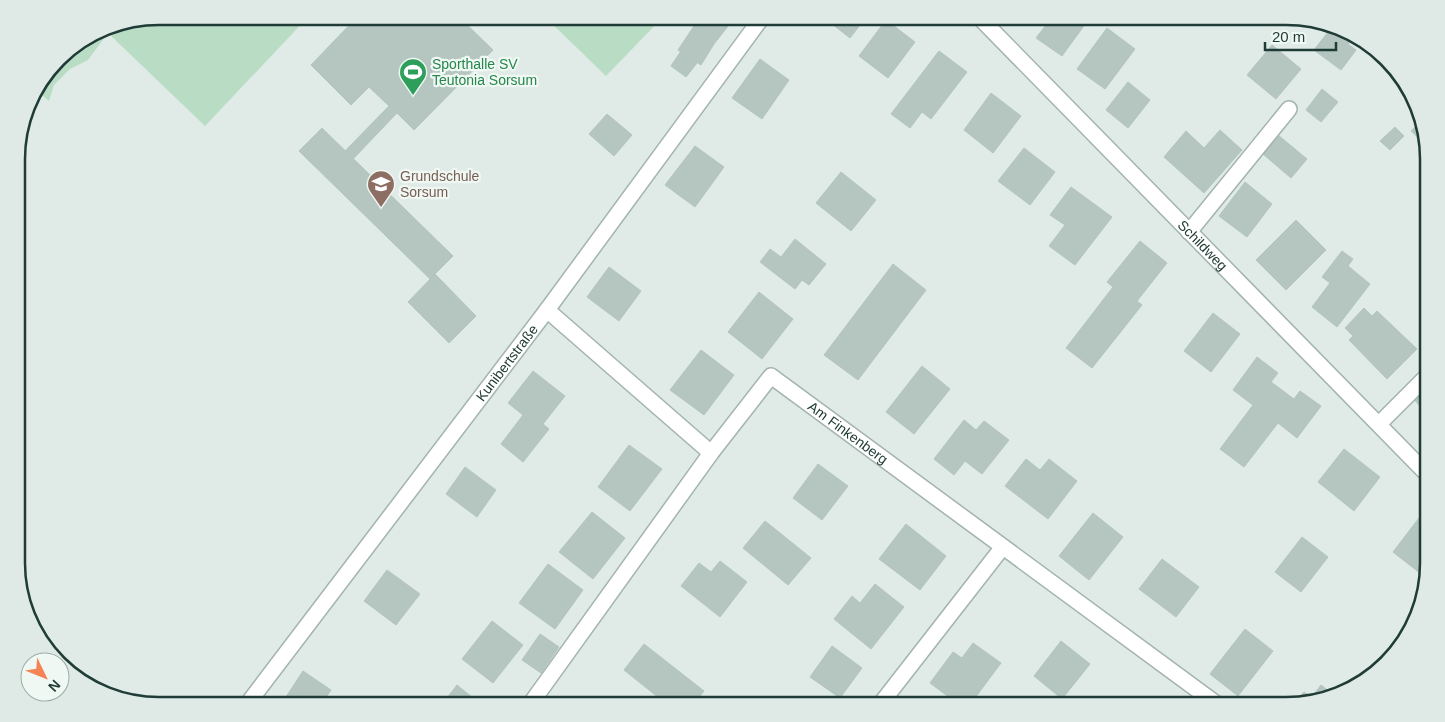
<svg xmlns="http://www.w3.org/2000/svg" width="1445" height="722" font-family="Helvetica,sans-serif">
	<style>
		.green { fill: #b8ddc4 }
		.building { fill: #b5c6c0; stroke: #b2c5be }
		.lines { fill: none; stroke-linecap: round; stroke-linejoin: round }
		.minor-casing { stroke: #a3b3ae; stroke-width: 18 }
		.minor { stroke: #fff; stroke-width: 15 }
		.labels { text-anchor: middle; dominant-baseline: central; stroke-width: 4.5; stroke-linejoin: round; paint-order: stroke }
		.leisure-label { font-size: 14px; fill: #27864d; stroke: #f0f8f4; text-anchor: start }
		.education-label { font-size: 14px; fill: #785e54; stroke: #f0f8f4; text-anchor: start }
		.street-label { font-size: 14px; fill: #203c36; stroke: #f0f8f4 }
		.rim { fill: none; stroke: #203c36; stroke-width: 2.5 }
	</style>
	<rect width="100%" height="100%" fill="#e0ebe7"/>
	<path class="green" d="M159 16H309L205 126 108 33 88 60 70 69 54 85 49 101 36 90 69 50 105 27Z
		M544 16H664L606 76Z"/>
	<path class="building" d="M358 16H458L493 50 414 130 397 113 353 159 345 151 389 106 369 87 351 105 311 65Z
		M701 16H736L714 44 692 29Z
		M829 16H867L850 38 827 20Z
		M1053 16H1091L1062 56 1036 38Z
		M886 20 915 42 888 78 859 56Z
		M1316 23 1349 31 1354 36 1348 44 1356 50 1341 70 1314 50 1328 32Z
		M1107 28 1135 49 1105 89 1077 69Z
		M692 29 714 44 701 65 678 50Z
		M1272 45 1301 69 1276 99 1247 75Z
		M681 51 697 63 686 77 671 66Z
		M939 51 967 72 931 119 922 112 910 128 891 114Z
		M760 59 789 80 762 119 732 98Z
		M1128 82 1150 100 1128 128 1106 110Z
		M1322 89 1338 102 1321 122 1306 110Z
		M991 93 1021 116 993 153 964 130Z
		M607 114 632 135 614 156 589 134Z
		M1420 122 1428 141 1426 145 1411 131Z
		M1395 127 1404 136 1390 150 1380 141Z
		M322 128 453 256 430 279 299 151Z
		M1220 130 1242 150 1204 193 1164 157 1186 131 1204 148Z
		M1278 135 1307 159 1291 178 1263 154Z
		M695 146 724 167 695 207 665 185Z
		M1024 148 1055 172 1030 205 998 181Z
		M841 172 876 200 851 231 816 203Z
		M1245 182 1272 204 1247 237 1219 216Z
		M1071 187 1112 217 1075 265 1049 246 1065 225 1050 215Z
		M1296 220 1326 250 1286 290 1256 260Z
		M795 239 826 264 809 285 802 280 795 289 760 262 770 249 781 257Z
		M1140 241 1167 263 1137 301 1142 305 1092 368 1066 348 1113 287 1107 282Z
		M1342 251 1353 259 1348 266 1370 284 1337 327 1312 307 1330 283 1322 277Z
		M893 264 926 290 858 380 824 355Z
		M609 267 641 291 619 321 587 297Z
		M435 274 476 316 449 343 408 302Z
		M759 292 793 319 762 359 728 332Z
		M1364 308 1372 316 1377 311 1417 349 1387 379 1349 340 1353 336 1345 328Z
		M1213 313 1240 334 1211 372 1184 351Z
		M701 350 734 375 704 415 670 390Z
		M1257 357 1278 373 1271 382 1294 399 1300 391 1321 406 1297 438 1278 423 1244 467 1220 449 1253 405 1233 390Z
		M922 366 950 389 914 434 886 412Z
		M533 371 565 396 543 424 549 429 523 462 501 444 523 415 508 403Z
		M1428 383V410L1426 413 1412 397Z
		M964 420 976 430 984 421 1009 440 982 474 965 461 954 475 934 459Z
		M629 445 662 469 630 511 598 487Z
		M1344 449 1380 477 1354 511 1318 482Z
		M1026 459 1040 470 1049 459 1077 481 1048 519 1005 486Z
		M818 464 848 486 822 520 793 498Z
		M465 467 496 490 477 517 446 494Z
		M592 512 625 538 593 579 559 552Z
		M1093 513 1123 537 1089 580 1059 556Z
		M1419 518 1429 526V563L1425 577 1393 552Z
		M765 521 811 558 788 585 743 548Z
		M906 524 946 556 920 590 879 559Z
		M1302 537 1328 557 1301 592 1275 572Z
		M1162 559 1199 587 1176 617 1139 589Z
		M720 561 747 582 720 617 681 586 699 563 711 572Z
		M548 564 583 590 555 629 519 603Z
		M387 570 420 594 396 625 364 601Z
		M875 584 904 607 871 649 834 619 852 596 860 603Z
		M492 621 523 645 493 683 462 659Z
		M1245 629 1273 651 1238 696 1210 674Z
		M540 634 559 647 541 673 522 660Z
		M1061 641 1090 664 1062 699 1034 676Z
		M973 643 1001 663 969 706H961L930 683 953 652 962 658Z
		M644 644 704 691 692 706H669L624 670Z
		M832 646 862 668 840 698 810 677Z
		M303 671 331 690 320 706H280Z
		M457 685 483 706H441Z
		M1321 685 1331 693 1293 705 1304 692 1312 697Z"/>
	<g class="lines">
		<g class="minor-casing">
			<g id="minor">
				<path id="s1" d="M978 16 1428 475"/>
				<path d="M1189 232 1289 109"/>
				<path d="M547 310 711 453"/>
				<path d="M1379 424 1428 375"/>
				<path id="s2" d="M246 706 547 310 763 16"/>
				<path id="s3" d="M529 706 711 453 771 376 1218 705"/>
				<path d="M879 706 1002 548"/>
			</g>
		</g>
		<use href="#minor" class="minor"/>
	</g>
	<defs>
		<g id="stadium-pin" transform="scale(1.4375)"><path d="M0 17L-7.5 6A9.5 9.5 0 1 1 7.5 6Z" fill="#2e9e5b" stroke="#f0f8f4"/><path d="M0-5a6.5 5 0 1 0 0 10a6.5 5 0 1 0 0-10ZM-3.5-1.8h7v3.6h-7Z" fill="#fff"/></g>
		<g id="school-pin" transform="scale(1.4375)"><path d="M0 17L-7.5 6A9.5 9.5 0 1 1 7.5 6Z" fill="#8d6e63" stroke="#f0f8f4"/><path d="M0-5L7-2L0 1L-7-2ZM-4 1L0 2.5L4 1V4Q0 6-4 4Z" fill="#fff"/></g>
	</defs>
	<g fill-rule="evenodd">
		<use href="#stadium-pin" x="413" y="72"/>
		<use href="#school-pin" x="381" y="184"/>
	</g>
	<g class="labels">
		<g class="leisure-label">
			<text x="432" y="64">Sporthalle SV<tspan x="432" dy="16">Teutonia Sorsum</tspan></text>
		</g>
		<g class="education-label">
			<text x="400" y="176">Grundschule<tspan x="400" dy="16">Sorsum</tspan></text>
		</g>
		<g class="street-label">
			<text stroke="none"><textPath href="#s1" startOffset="321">Schildweg</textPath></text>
			<text stroke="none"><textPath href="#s2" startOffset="431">Kunibertstraße</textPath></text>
			<text stroke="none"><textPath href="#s3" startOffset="505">Am Finkenberg</textPath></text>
		</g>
	</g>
	<path d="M0 0H1445V722H0ZM159 25H1286A134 134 0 0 1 1420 159V563A134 134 0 0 1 1286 697H159A134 134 0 0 1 25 563V159A134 134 0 0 1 159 25Z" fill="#dfe9e5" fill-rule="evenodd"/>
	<path class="rim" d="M159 25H1286A134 134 0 0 1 1420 159V563A134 134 0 0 1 1286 697H159A134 134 0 0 1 25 563V159A134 134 0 0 1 159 25Z"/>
	<g transform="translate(45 677) rotate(133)"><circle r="24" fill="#f0f8f4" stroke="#9dada8"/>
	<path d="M0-4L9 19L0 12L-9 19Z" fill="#f48455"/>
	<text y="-8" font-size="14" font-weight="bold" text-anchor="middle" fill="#203c36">N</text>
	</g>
	<path d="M1265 42v8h71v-8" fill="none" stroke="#203c36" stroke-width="2.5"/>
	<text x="1272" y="42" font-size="15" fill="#203c36" stroke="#f0f8f4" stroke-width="4" paint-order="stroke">20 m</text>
</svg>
